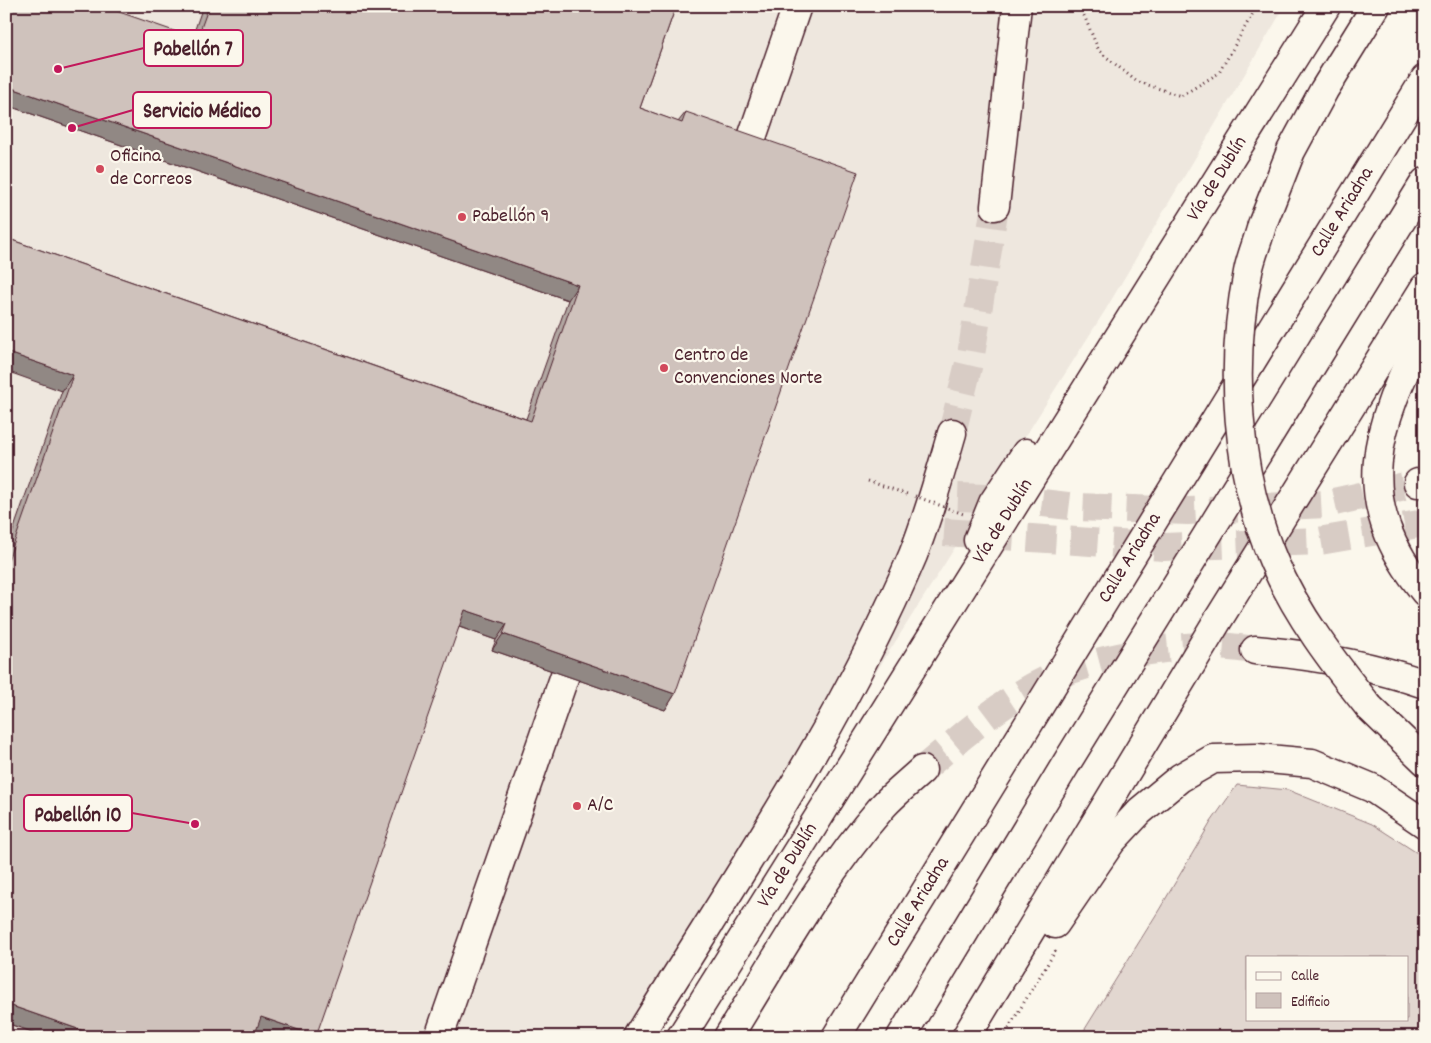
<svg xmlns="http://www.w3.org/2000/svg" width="1431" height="1043" font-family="Dekko,sans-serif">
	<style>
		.built { fill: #eee7de }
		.pitch { fill: #e2d7d0; stroke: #967b7e; fill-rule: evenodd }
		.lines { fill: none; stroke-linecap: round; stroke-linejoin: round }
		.minor-tunnel { stroke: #d8ccc5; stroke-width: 28; stroke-dasharray: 28 14; stroke-linecap: butt }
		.minor-casing { stroke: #4a1f2b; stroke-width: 31 }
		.highway-casing { stroke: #4a1f2b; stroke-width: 31 }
		.path { stroke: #4a1f2b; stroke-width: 3; stroke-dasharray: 1 4; stroke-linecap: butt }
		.minor { stroke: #fbf7ec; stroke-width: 28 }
		.highway { stroke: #fbf7ec; stroke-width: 28 }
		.highway-bridge-casing { stroke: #4a1f2b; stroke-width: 31; stroke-linecap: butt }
		.path-bridge { stroke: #4a1f2b; stroke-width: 3; stroke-dasharray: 1 4; stroke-linecap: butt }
		.highway-bridge { stroke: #fbf7ec; stroke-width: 28 }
		.wall { fill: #b2a7a2; stroke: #4a1f2b }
		.shaded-wall { fill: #918884; stroke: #4a1f2b }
		.building { fill: #cfc2bc; stroke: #4a1f2b }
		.poi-dot { fill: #d1495b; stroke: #fbf7ec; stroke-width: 2 }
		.labels { text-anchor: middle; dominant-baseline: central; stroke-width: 4.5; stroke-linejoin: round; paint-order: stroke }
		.poi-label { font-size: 20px; fill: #4a1f2b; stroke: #fbf7ec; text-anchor: start }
		.street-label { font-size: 20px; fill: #4a1f2b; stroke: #fbf7ec }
		.leader { fill: none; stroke: #c2185b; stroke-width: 2 }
		.callout-dot { fill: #c2185b; stroke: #fbf7ec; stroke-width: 2 }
		.callout { fill: #fbf7ec; stroke: #c2185b; stroke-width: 2 }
		.callout-label { font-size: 21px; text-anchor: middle; font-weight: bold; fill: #4a1f2b }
	</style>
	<rect width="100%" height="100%" fill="#fbf7ec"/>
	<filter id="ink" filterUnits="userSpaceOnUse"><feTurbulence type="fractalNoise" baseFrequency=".02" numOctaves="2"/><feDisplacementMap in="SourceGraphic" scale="10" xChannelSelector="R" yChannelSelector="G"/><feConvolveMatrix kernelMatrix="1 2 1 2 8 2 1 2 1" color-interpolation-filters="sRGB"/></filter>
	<g filter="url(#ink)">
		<path class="built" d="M6 6H1285L1106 309 645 1037H6Z"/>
		<path class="pitch" d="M1237 785 1288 790 1372 824 1425 858V1037H1080L1159 910 1211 822ZM1247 957H1407V1019H1247Z"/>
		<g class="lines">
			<path class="minor-tunnel" d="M952 433 971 355 995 206
				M958 497 1011 499 1076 507 1188 511 1325 504 1418 483
				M944 532 1164 547 1319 541 1425 523
				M922 770C954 743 986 715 1022 693 1068 663 1154 646 1209 646 1224 646 1240 648 1255 650"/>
			<g class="minor-casing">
				<g id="minor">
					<path d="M747 152 797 6"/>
					<path d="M995 206 1017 6"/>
					<path d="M1418 483H1425"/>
					<path d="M978 540 993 503 1026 453"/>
					<path d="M1255 650C1313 655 1370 665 1425 684"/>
					<path d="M439 1037 565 675"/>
					<path d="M638 1037C735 880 841 725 913 555 929 515 940 474 952 433"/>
					<path id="s1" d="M681 1037 1326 6"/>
					<path d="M728 1037C777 958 822 876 883 806 895 793 909 782 922 770"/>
				</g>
			</g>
			<g class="highway-casing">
				<g id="highway">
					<path d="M1262 225 1291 151 1324 90 1376 6"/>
					<path d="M1425 331C1375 426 1349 501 1425 592"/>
					<path d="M1369 707 1425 761"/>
					<path d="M1055 924 1111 842 1140 811 1180 778 1213 759 1257 758 1312 763 1372 788 1425 824"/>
					<path id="s2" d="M836 1037 1425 79"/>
					<path d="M901 1037 1069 759 1425 182"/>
					<path d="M966 1037 1218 620 1425 287"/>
				</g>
			</g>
			<path class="path" d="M1080 6 1099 51 1136 81 1181 96 1219 73 1257 6
				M868 481 907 494
				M1003 1037 1056 950"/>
			<use href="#minor" class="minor"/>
			<use href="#highway" class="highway"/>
			<g class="highway-bridge-casing">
				<path id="highway-bridge" d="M1262 225C1258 241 1251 256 1248 272 1229 366 1236 474 1274 562 1297 615 1333 662 1369 707"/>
			</g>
			<path class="path-bridge" d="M915 496 966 515"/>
			<use href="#highway-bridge" class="highway-bridge"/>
		</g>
		<path class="wall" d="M6 6 192 38 203 6H676L640 108 678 122 686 112 675 694 665 710 492 650 496 640 459 627 255 1034 47 1037 6 1023V551L62 391 6 238 526 419 568 300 6 105Z"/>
		<path class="shaded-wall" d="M6 86 578 285 568 300 6 105Z
			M6 352 73 375 62 391 6 371Z
			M465 610 507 624 496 640 454 625Z
			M503 634 675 694 665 710 492 650Z
			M6 1004 101 1037H47L6 1023Z
			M261 1017 316 1036 315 1037H263L250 1032Z"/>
		<path class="building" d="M6 6H102L197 39 209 6H676L640 108 682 123 686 112 858 172 675 694 503 634 507 624 465 610 316 1036 261 1017 254 1037H101L6 1004V566L73 375 6 352V238L531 421 578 285 6 86Z"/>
	</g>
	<g class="poi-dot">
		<circle cx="100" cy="169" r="5"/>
		<circle cx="462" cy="217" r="5"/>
		<circle cx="664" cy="368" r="5"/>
		<circle cx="577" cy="806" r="5"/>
	</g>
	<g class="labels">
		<g class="poi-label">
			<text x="110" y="157">Oficina<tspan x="110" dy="23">de Correos</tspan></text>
			<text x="472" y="217">Pabellón 9</text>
			<text x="674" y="356">Centro de<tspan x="674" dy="23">Convenciones Norte</tspan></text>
			<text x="587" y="806">A/C</text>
		</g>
		<g class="street-label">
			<text stroke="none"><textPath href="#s1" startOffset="1012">Vía de Dublín</textPath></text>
			<text stroke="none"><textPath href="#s2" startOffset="968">Calle Ariadna</textPath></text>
			<text stroke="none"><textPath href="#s1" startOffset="608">Vía de Dublín</textPath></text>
			<text stroke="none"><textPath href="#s2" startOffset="562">Calle Ariadna</textPath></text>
			<text stroke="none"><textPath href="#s1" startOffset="202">Vía de Dublín</textPath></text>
			<text stroke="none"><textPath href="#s2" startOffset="158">Calle Ariadna</textPath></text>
		</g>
	</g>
	<path class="leader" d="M58 69L144 48M72 128L133 110M195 824L132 813"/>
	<g class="callout-dot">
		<circle cx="58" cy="69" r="5"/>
		<circle cx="72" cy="128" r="5"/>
		<circle cx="195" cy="824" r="5"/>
	</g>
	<g class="callout">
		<rect x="144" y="30" width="99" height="36" rx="5"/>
		<rect x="133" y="92" width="138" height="36" rx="5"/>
		<rect x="24" y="795" width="108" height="36" rx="5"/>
	</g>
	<g class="callout-label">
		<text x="193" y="55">Pabellón 7</text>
		<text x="202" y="117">Servicio Médico</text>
		<text x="78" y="821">Pabellón 10</text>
	</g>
	<rect width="1431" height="1043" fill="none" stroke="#fbf7ec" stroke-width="25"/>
	<rect x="12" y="12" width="1406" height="1018" fill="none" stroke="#4a1f2b" stroke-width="2" filter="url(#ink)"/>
	<rect x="1246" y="956" width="162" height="65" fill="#fbf7ec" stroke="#b4a19f"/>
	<rect x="1256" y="972" width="25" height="8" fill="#fbf7ec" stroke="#b4a19f"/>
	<text x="1291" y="980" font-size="15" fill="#4a1f2b">Calle</text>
	<rect x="1256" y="993" width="25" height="15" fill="#cfc2bc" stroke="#b4a19f"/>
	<text x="1291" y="1006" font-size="15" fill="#4a1f2b">Edificio</text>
</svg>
